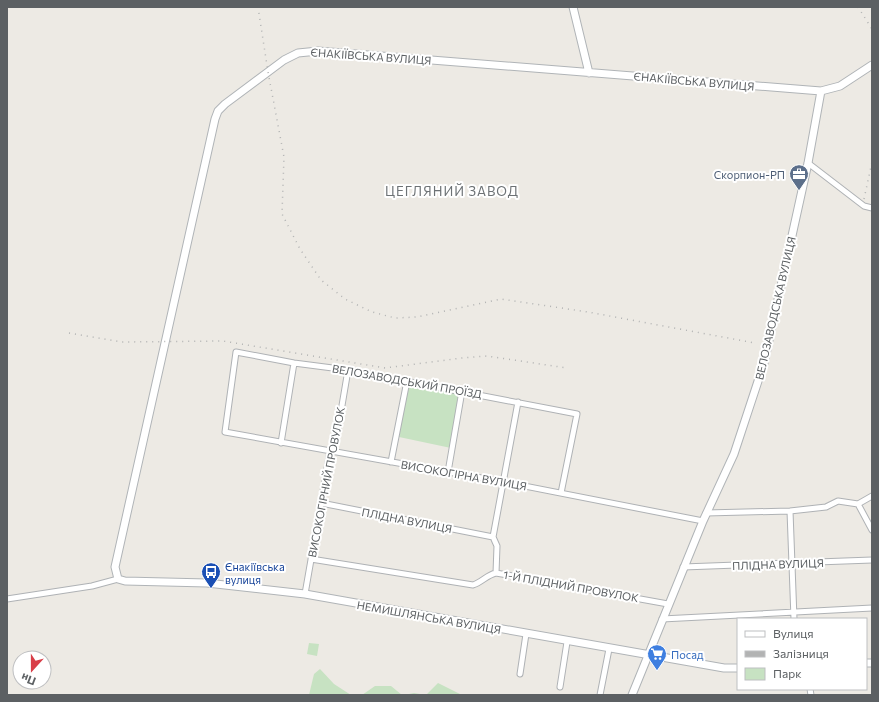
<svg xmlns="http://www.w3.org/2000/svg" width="879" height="702" font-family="Commissioner,sans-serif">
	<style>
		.green { fill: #c7e2c2 }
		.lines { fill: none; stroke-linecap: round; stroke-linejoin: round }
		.street-casing { stroke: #afb2b5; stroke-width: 7 }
		.secondary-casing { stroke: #b0b4b7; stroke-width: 9 }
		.street { stroke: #fff; stroke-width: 5 }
		.secondary { stroke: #fff; stroke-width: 7 }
		.rail { stroke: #b2b3b3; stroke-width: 1.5; stroke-dasharray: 1 5; stroke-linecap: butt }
		.labels { text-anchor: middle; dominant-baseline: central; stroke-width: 4; stroke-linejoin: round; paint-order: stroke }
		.street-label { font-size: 11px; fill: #5c6063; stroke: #fff }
		.service-label { font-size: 11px; fill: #4e5e75; stroke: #fff; text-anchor: end }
		.transit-label { font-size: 11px; fill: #164399; stroke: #fff; text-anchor: start }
		.shop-label { font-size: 11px; fill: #366cbe; stroke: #fff; text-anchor: start }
		.quarter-label { font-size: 13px; letter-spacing: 1px; fill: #6d7275; stroke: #fff }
	</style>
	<rect width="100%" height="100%" fill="#edeae4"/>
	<path class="green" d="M411 384 458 392 460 395 451 448 399 437 408 386Z
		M309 643 319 644 317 656 307 654Z
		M320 669 334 684 351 695H309L314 674Z
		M438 683 462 695H404L414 693 426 695Z
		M375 686H391L402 695H362Z"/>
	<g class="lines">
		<g class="street-casing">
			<path id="street" d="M808 163 864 206 872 208
				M281 443 294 363
				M391 462 407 381
				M448 472 462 391
				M561 493 577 414 348 370 294 363 236 352 225 432 504 482 703 521
				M321 503 493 537
				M858 504 872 530
				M790 511 794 619
				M706 513 790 511 826 507 838 501 858 504 872 496
				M311 559 473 585C482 582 487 575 496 573L668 604
				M683 567 872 560
				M496 573 497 546 493 537 518 402
				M305 594 330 451 334 445 337 435 348 370
				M7 599 92 586 118 579
				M662 619 872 608
				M520 674 526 634
				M560 687 567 642
				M810 689 811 695
				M600 695 609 649"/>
		</g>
		<g class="secondary-casing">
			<path id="secondary" d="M573 7 589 73
				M866 663H872
				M738 668H724L305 594 207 583 125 581 118 579 115 567 215 119 218 111 225 104 284 60 298 53 318 51 821 91 840 86 872 65
				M632 695 703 521 734 454 764 363 808 163 821 91"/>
		</g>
		<use href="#street" class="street"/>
		<use href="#secondary" class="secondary"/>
		<path class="rail" d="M258 7 268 72 284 157 282 214 300 249 321 280 345 299 372 312 395 318 417 317 501 299 588 312 755 343
			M858 7 872 29
			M864 199 872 162
			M69 333 122 342 223 341 385 368 462 358 487 356 567 368"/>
	</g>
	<defs>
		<g id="office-pin" transform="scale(1)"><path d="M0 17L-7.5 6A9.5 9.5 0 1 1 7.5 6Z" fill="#5c6f8a" stroke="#fff"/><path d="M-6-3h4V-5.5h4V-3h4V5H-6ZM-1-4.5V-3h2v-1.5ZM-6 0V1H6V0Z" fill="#fff"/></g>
		<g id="bus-pin" transform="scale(1)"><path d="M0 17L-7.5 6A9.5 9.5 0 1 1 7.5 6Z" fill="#1a4fb4" stroke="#fff"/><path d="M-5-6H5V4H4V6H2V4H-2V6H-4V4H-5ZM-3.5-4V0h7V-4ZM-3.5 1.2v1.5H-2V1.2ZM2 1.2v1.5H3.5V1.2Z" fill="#fff"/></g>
		<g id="supermarket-pin" transform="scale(1)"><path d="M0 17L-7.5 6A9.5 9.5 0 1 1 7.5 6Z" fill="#3f7fe0" stroke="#fff"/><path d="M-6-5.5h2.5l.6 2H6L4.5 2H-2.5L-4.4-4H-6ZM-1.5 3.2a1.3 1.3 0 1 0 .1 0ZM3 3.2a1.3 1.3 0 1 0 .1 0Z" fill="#fff"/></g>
	</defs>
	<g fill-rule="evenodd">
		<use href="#office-pin" x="799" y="174"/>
		<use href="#bus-pin" x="211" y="572"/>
		<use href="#supermarket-pin" x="657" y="654"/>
	</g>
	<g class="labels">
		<g class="street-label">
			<text transform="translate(371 56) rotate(4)">ЄНАКІЇВСЬКА ВУЛИЦЯ</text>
			<text transform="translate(694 81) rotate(5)">ЄНАКІЇВСЬКА ВУЛИЦЯ</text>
			<text transform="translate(775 308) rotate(-77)">ВЕЛОЗАВОДСЬКА ВУЛИЦЯ</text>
			<text transform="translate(407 381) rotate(10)">ВЕЛОЗАВОДСЬКИЙ ПРОЇЗД</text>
			<text transform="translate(464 475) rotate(10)">ВИСОКОГІРНА ВУЛИЦЯ</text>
			<text transform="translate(326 482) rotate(-79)">ВИСОКОГІРНИЙ ПРОВУЛОК</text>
			<text transform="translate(407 520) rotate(11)">ПЛІДНА ВУЛИЦЯ</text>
			<text transform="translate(778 564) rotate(-2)">ПЛІДНА ВУЛИЦЯ</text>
			<text transform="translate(571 586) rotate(10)">1-Й ПЛІДНИЙ ПРОВУЛОК</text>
			<text transform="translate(429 617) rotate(10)">НЕМИШЛЯНСЬКА ВУЛИЦЯ</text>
		</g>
		<g class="service-label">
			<text x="785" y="174">Скорпион-РП</text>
		</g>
		<g class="transit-label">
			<text x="225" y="566">Єнакіївська<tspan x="225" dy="13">вулиця</tspan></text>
		</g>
		<g class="shop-label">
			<text x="671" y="654">Посад</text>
		</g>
		<g class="quarter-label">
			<text x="452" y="191">ЦЕГЛЯНИЙ ЗАВОД</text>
		</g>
	</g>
	<rect width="879" height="702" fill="none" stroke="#5c6063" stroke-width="16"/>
	<rect x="737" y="618" width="130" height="72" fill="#ffffff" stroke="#bebfc1"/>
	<rect x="745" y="631" width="20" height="6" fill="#ffffff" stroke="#bebfc1"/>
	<text x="773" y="638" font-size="12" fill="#5c6063">Вулиця</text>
	<rect x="745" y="651" width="20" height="6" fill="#b2b3b3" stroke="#bebfc1"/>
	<text x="773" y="658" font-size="12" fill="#5c6063">Залізниця</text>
	<rect x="745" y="668" width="20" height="12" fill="#c7e2c2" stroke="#bebfc1"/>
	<text x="773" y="678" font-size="12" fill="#5c6063">Парк</text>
	<g transform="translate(32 670) rotate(201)"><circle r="19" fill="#ffffff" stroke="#bebfc1"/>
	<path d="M0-3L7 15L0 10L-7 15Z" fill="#d83e48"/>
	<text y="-6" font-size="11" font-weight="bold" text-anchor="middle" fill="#5c6063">Пн</text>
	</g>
</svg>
